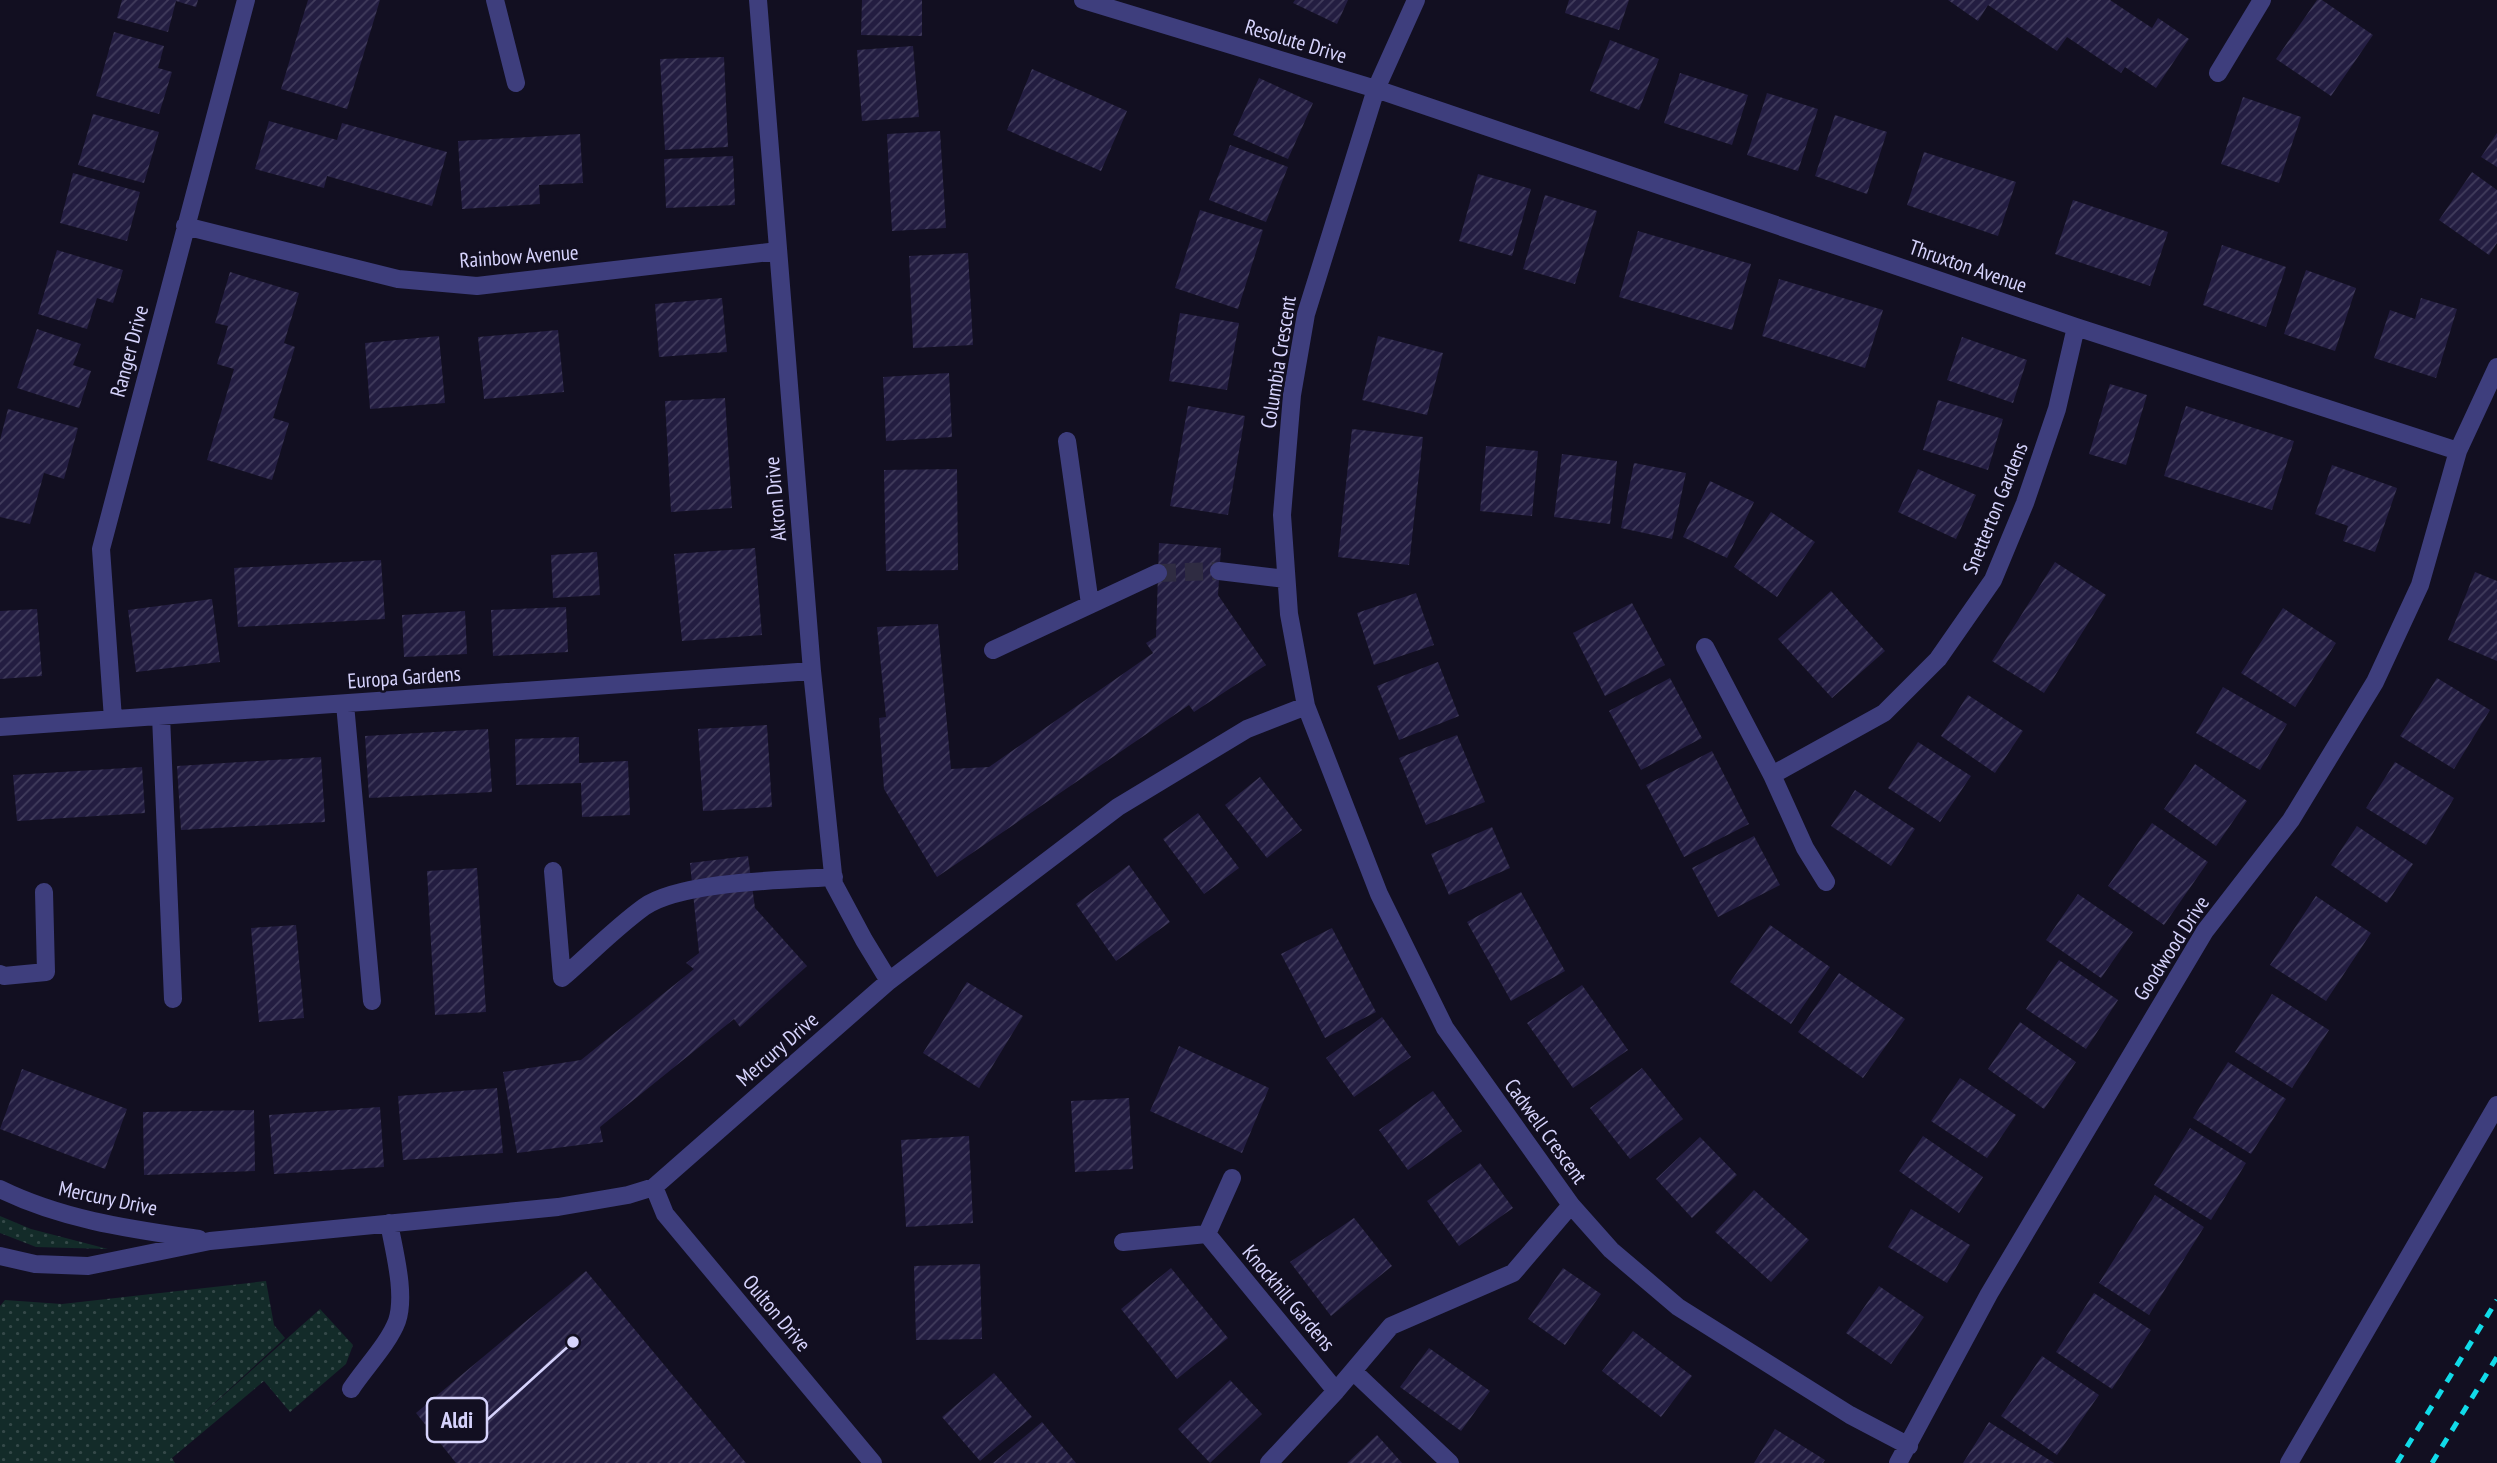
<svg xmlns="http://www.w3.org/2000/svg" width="2497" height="1463" font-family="'PT Sans Narrow',sans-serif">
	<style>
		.grass { fill: url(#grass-dots) }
		.building { fill: url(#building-hatch) }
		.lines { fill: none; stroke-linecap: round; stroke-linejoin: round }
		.minor-tunnel { stroke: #2f2c42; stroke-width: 18; stroke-dasharray: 18 9; stroke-linecap: butt }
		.minor { stroke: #3e3e7d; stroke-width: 18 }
		.rail { stroke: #11dbe9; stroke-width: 5; stroke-dasharray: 10 9; stroke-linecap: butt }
		.labels { text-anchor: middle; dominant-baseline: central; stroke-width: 5; stroke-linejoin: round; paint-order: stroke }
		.street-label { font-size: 21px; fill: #d6d3fc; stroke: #120f21 }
		.leader { fill: none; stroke: #d6d3fc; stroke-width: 2.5 }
		.callout-dot { fill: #d6d3fc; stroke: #120f21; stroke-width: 2.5 }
		.callout { fill: #120f21; stroke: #d6d3fc; stroke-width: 2.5 }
		.callout-label { font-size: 23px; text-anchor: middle; font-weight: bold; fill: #d6d3fc }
	</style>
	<defs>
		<pattern id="grass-dots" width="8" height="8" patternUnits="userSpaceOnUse" patternTransform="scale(1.75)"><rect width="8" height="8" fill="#132b29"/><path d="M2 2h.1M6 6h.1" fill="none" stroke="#354949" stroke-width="1.8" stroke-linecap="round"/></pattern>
		<pattern id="building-hatch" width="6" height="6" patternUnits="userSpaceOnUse" patternTransform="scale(1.75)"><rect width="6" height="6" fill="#231d41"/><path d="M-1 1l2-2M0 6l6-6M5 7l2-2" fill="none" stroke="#423d5d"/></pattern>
	</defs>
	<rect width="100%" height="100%" fill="#120f21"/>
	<path class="grass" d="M0 1216 31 1229 108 1249 36 1247 0 1233Z
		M266 1281 274 1325 285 1338 196 1420 320 1309 353 1345 346 1364 290 1412 264 1381 172 1458 175 1463H0V1306L5 1300 62 1304Z"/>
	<path class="building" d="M122 0H198L196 7 176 1 168 32 117 18Z
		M308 0H380L347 109 281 89Z
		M862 0H922V36L861 35Z
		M1295 0H1348L1337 24 1293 3Z
		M1569 0H1629L1619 30 1565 13Z
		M1948 0H2110L2152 28 2158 18 2189 39 2156 88 2125 67 2121 73 2067 37 2057 51 1988 5 1978 21Z
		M2317 0H2322L2373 35 2331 96 2276 59Z
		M114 32 164 46 158 68 172 72 159 114 96 96Z
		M1610 40 1659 59 1639 110 1590 91Z
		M913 46 919 117 862 121 857 50Z
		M724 57 728 147 665 150 660 59Z
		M1032 69 1127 111 1101 171 1007 130Z
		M1680 73 1748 95 1732 145 1664 123Z
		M1259 78 1313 103 1288 159 1233 135Z
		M1767 93 1818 109 1798 171 1747 155Z
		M2243 97 2301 117 2279 183 2221 164Z
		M93 114 159 132 144 183 78 165Z
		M1835 115 1887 132 1867 194 1815 176Z
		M269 121 337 140 342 123 447 152 432 206 327 176 324 188 255 169Z
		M940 131 946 228 892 231 887 134Z
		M2497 133V167L2481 157Z
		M580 134 583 183 539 185 540 204 462 209 458 141Z
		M1230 145 1288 167 1266 222 1209 200Z
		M1924 152 2016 182 1998 236 1907 205Z
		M733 156 735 205 666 208 664 159Z
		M2472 172 2497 190V243L2489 255 2439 220Z
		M73 173 140 192 127 241 60 223Z
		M1478 174 1531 189 1512 256 1459 241Z
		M1545 195 1597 211 1575 284 1523 269Z
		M2073 200 2168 232 2150 286 2055 254Z
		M1200 210 1263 230 1238 309 1175 288Z
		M1638 231 1751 264 1732 330 1619 297Z
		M2222 245 2286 267 2266 327 2203 305Z
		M57 250 123 270 113 303 97 298 87 329 38 314Z
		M968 253 973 345 913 348 909 256Z
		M2306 270 2356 288 2335 351 2284 334Z
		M230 272 299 293 284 343 295 347 273 418 289 423 272 480 207 460 234 369 217 364 228 326 215 323Z
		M1779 279 1883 310 1865 368 1762 336Z
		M722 298 727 352 659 357 655 304Z
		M2421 298 2457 309 2436 378 2374 358 2390 310 2415 319Z
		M1180 313 1239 323 1227 390 1169 381Z
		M37 329 81 344 73 365 91 371 79 408 17 388Z
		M558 330 564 392 484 399 478 337Z
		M439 336 445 403 370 409 365 343Z
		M1378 336 1443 353 1427 415 1362 400Z
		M1962 337 2027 360 2013 403 1947 380Z
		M949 373 952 437 886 441 883 377Z
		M2110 384 2147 395 2126 465 2089 454Z
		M725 398 732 508 671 512 665 401Z
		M1938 400 2003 419 1988 470 1923 450Z
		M1188 406 1245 416 1228 515 1170 506Z
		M2186 406 2294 441 2272 510 2164 476Z
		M8 409 78 428 64 479 44 473 30 524 0 517V440Z
		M1352 429 1423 437 1409 565 1338 557Z
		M1486 446 1538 451 1532 516 1480 511Z
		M1562 454 1617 461 1610 524 1554 517Z
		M1634 463 1686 473 1672 539 1621 528Z
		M2332 465 2397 488 2375 552 2343 541 2348 526 2315 514Z
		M957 469 958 570 886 571 884 470Z
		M1918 469 1976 495 1956 539 1898 512Z
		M1710 481 1754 502 1727 558 1683 537Z
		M1771 512 1815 542 1777 597 1734 567Z
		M1159 543 1221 548 1218 595 1266 665 1194 712 1189 705 937 877 884 789 879 718 886 717 877 627 938 624 951 769 989 767 1153 653 1146 643 1156 637Z
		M755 548 762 635 682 641 674 554Z
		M597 552 600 595 553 598 551 555Z
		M381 560 385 619 238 627 234 568Z
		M2055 562 2106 595 2044 693 1992 661Z
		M2475 572 2497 581V661L2448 640Z
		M1831 591 1885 651 1832 698 1778 639Z
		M1416 593 1434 645 1374 665 1357 613Z
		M212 599 220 662 136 672 128 610Z
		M1632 603 1665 665 1605 696 1573 633Z
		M566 607 568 652 493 656 491 610Z
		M2283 608 2336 643 2295 707 2241 673Z
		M37 609 42 676 0 679V611Z
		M465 611 467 654 404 657 402 615Z
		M1438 662 1459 716 1399 740 1377 686Z
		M1670 678 1702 738 1641 770 1609 711Z
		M2437 678 2490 710 2454 769 2400 736Z
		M2223 687 2287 724 2260 770 2196 733Z
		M1968 695 2023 731 1995 773 1941 736Z
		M767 725 772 807 703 811 698 729Z
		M488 729 492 792 369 798 365 736Z
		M1457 735 1485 802 1426 825 1399 758Z
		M579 737V763L628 761 630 815 582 817 581 783 516 785 515 739Z
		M1918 742 1971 776 1940 822 1888 788Z
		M1712 751 1749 824 1684 857 1646 785Z
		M321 757 325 822 181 830 177 766Z
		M2395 762 2454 798 2426 845 2366 808Z
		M2195 764 2247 801 2216 846 2164 809Z
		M142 767 145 813 17 821 13 775Z
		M1260 777 1302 830 1267 858 1225 805Z
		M1855 790 1915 829 1891 866 1831 826Z
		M1198 813 1239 868 1204 894 1163 839Z
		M2152 823 2208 862 2164 925 2108 886Z
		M2357 826 2413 864 2387 903 2331 865Z
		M1492 827 1510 868 1449 895 1431 854Z
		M1754 836 1780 885 1718 917 1692 868Z
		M748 856 755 908 807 966 740 1027 734 1019 600 1127 603 1142 517 1153 503 1072 581 1060 694 969 686 963 699 953 690 863Z
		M1129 865 1170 922 1116 961 1076 904Z
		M477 868 486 1012 435 1015 427 871Z
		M1521 892 1565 971 1511 1001 1467 922Z
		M2078 894 2133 932 2101 978 2046 940Z
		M2316 896 2371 933 2326 1001 2270 965Z
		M296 925 304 1018 259 1022 251 928Z
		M1770 925 1830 967 1791 1024 1730 982Z
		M1332 928 1376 1012 1325 1038 1281 954Z
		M2059 960 2118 1000 2086 1049 2026 1009Z
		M1839 973 1905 1019 1863 1078 1798 1032Z
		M967 982 1023 1016 979 1088 923 1053Z
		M1582 985 1628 1050 1573 1088 1527 1023Z
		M2272 994 2329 1030 2292 1088 2235 1052Z
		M1382 1017 1411 1057 1354 1097 1326 1058Z
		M2020 1022 2076 1062 2044 1109 1988 1069Z
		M1179 1046 1269 1088 1242 1153 1150 1111Z
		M2228 1062 2286 1099 2251 1154 2193 1118Z
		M1642 1068 1683 1119 1630 1159 1590 1108Z
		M22 1069 127 1109 105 1169 0 1129Z
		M1960 1078 2016 1115 1987 1158 1931 1121Z
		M497 1088 503 1153 403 1160 398 1096Z
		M1433 1091 1462 1131 1408 1170 1379 1130Z
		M1129 1098 1133 1169 1075 1172 1071 1101Z
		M380 1107 384 1167 274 1174 269 1115Z
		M254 1110 255 1171 144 1175 143 1112Z
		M2190 1128 2246 1163 2211 1220 2154 1185Z
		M969 1136 973 1223 906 1227 901 1140Z
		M1923 1136 1983 1177 1959 1213 1899 1171Z
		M1700 1137 1737 1175 1692 1218 1656 1179Z
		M1480 1163 1513 1208 1459 1246 1427 1201Z
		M1754 1190 1809 1240 1771 1282 1715 1232Z
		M2155 1195 2204 1227 2149 1315 2099 1283Z
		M1911 1209 1970 1245 1947 1283 1888 1247Z
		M1354 1218 1392 1266 1331 1316 1290 1262Z
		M980 1264 982 1339 916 1340 914 1266Z
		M1171 1268 1228 1338 1177 1379 1121 1309Z
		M1563 1268 1601 1294 1565 1345 1528 1319Z
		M586 1271 746 1463H456L416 1413Z
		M1879 1286 1924 1317 1891 1364 1846 1333Z
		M2094 1293 2151 1330 2112 1389 2056 1352Z
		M1633 1331 1692 1376 1661 1417 1602 1371Z
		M1429 1348 1490 1391 1461 1431 1400 1387Z
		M2042 1356 2099 1395 2057 1455 2001 1416Z
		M994 1373 1032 1417 980 1461 942 1417Z
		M1230 1380 1262 1414 1210 1463 1178 1429Z
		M1042 1422 1076 1463H993Z
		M1989 1422 2054 1463H1963Z
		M1775 1429 1825 1460 1823 1463H1754Z
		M1377 1435 1402 1463H1347Z"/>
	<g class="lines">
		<path class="minor-tunnel" d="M1158 573 1219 571"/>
		<path class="minor" d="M495 0 516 83
			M758 0 812 671 834 884 864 940 889 981
			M1083 0 1376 89 2076 327 2458 451 2497 367
			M1416 0 1376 89 1306 314 1292 395 1282 515 1289 614 1306 706 1379 894 1445 1028 1571 1205 1611 1250 1678 1307 1850 1415 1909 1446
			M2218 73 2262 0
			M185 226 398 279 477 286 778 251
			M1067 441 1090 604
			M1219 571 1286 579
			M1705 647 1772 775 1805 848 1826 882
			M993 650 1158 573
			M345 704 372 1001
			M161 716 173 999
			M113 719 101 549 246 0
			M0 727 812 671
			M1772 775 1884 713 1938 659 1993 580 2025 503 2057 409 2076 327
			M553 871 562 978C589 955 615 928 644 907 681 881 787 880 834 877
			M0 974 4 976 46 972 44 892
			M654 1187 665 1214 873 1463
			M0 1189C63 1220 131 1229 199 1239
			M1207 1234 1232 1178
			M1123 1242 1207 1234 1336 1391
			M0 1256 35 1264 88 1266 210 1241 558 1207 628 1195 654 1187 889 981 1118 807 1247 729 1306 706
			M1353 1371 1450 1463
			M351 1389C364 1369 389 1343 397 1321 406 1294 394 1251 389 1223
			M1269 1463 1336 1391 1391 1326 1513 1273 1571 1205
			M1898 1463 1989 1294 2205 931 2291 820 2375 682 2420 585 2458 451
			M2289 1463 2497 1105"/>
		<path class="rail" d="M2397 1463 2497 1300
			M2432 1463 2497 1357"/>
	</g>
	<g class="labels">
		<g class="street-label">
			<text transform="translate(1296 41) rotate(17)">Resolute Drive</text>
			<text transform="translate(519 256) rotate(-4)">Rainbow Avenue</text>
			<text transform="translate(1968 266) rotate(19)">Thruxton Avenue</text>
			<text transform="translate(129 351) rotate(-75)">Ranger Drive</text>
			<text transform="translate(1278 362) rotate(-81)">Columbia Crescent</text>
			<text transform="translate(775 499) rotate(-95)">Akron Drive</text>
			<text transform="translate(1995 508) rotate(-68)">Snetterton Gardens</text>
			<text transform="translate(404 677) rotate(-4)">Europa Gardens</text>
			<text transform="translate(2171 948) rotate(-57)">Goodwood Drive</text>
			<text transform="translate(777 1049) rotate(-41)">Mercury Drive</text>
			<text transform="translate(1546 1131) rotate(54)">Cadwell Crescent</text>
			<text transform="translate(108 1198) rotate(12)">Mercury Drive</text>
			<text transform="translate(1289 1298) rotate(50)">Knockhill Gardens</text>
			<text transform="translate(777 1313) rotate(50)">Oulton Drive</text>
		</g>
	</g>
	<path class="leader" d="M573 1342L487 1420"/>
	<circle class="callout-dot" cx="573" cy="1342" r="7"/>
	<rect class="callout" x="427" y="1398" width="60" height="44" rx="7"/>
	<g class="callout-label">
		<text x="457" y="1428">Aldi</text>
	</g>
</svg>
